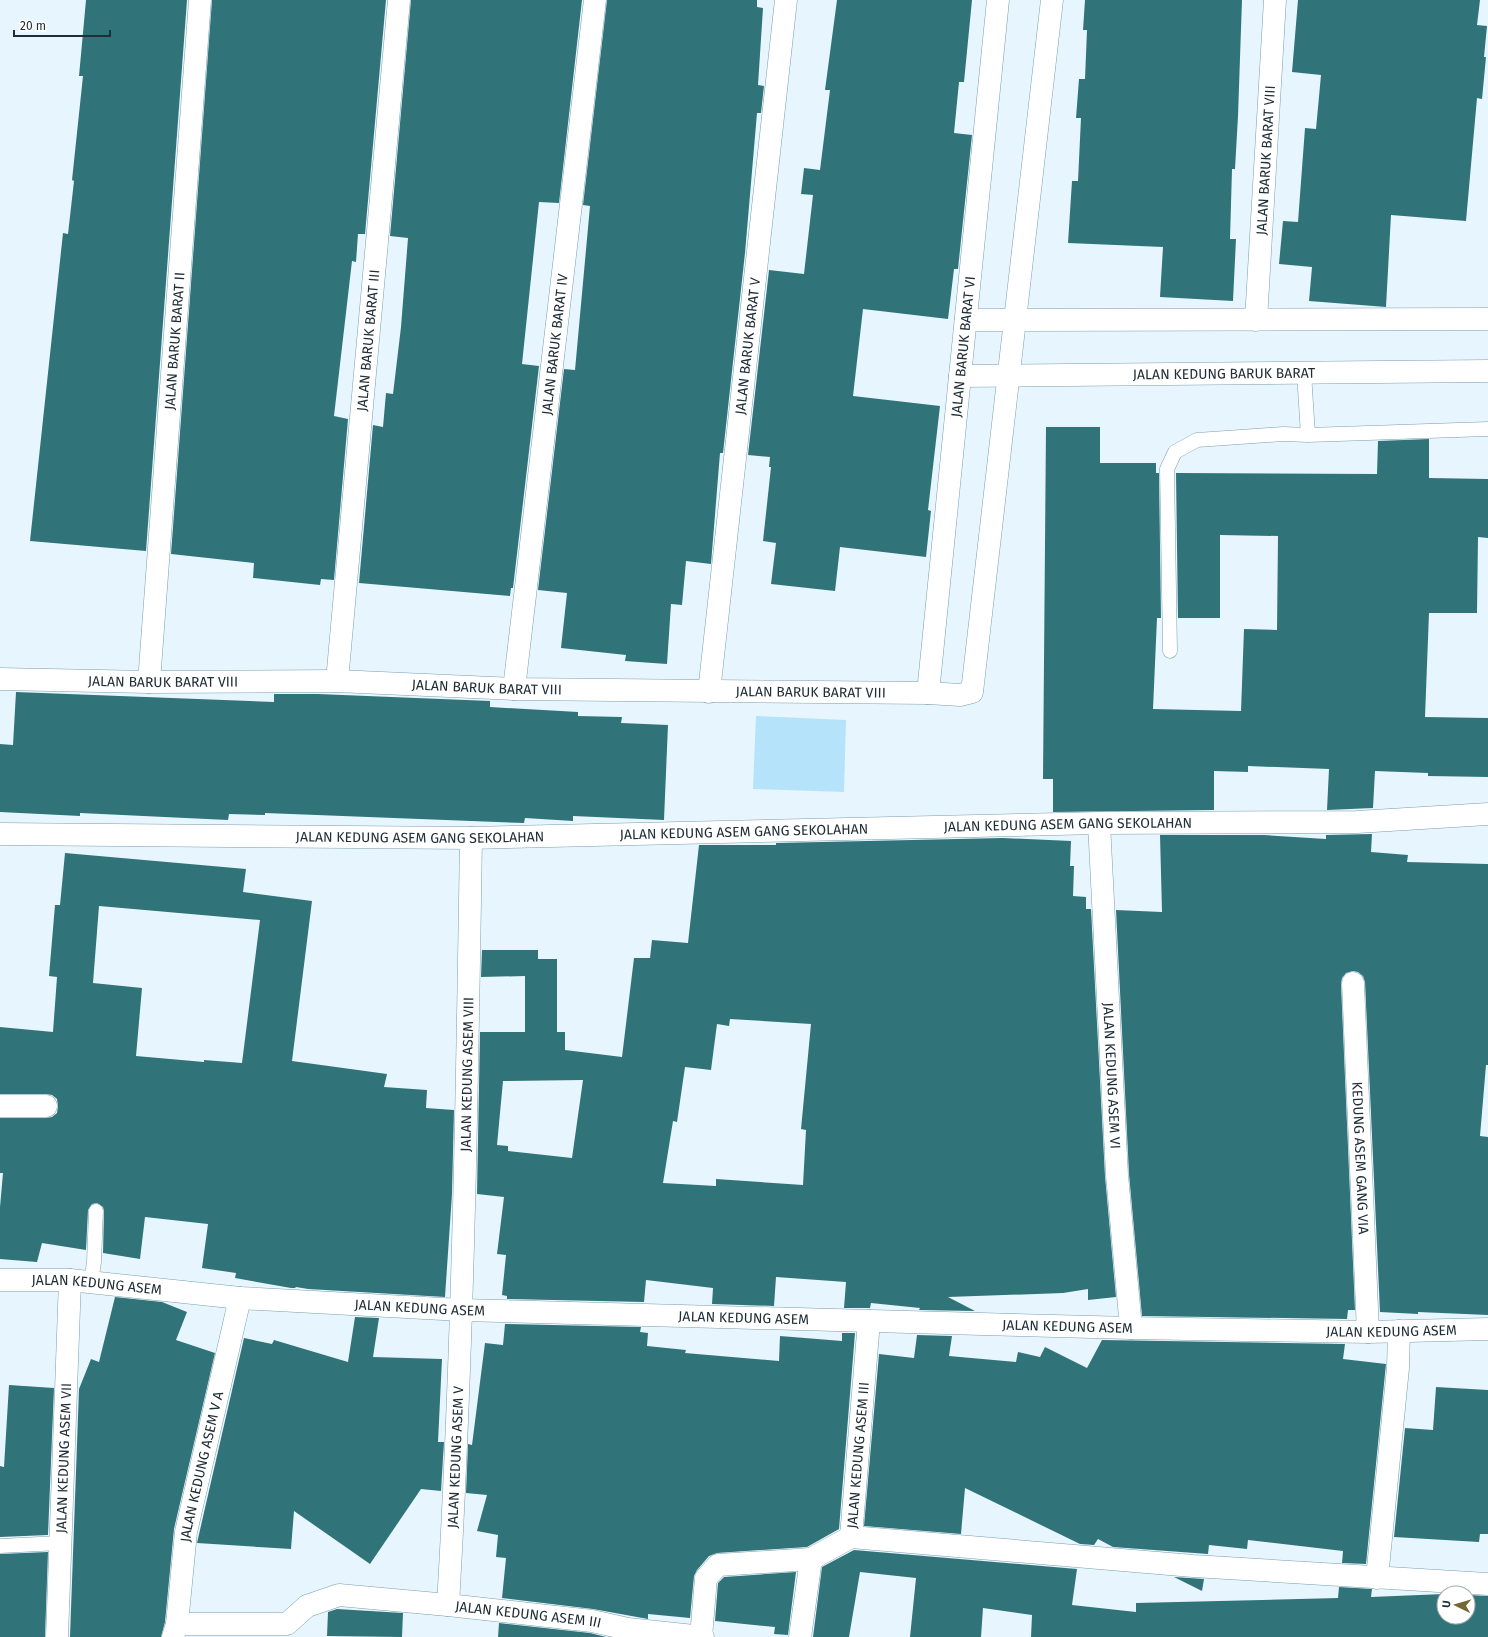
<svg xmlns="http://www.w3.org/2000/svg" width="1488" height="1637" font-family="'Fira Sans',sans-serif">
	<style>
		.green { fill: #b5e3fa }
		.building { fill: #30747a; fill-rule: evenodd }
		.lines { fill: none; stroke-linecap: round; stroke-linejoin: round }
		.lane-casing { stroke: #7b9eb0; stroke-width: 15 }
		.street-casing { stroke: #7b9eb0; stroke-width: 23 }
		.lane { stroke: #fff; stroke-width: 14 }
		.street { stroke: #fff; stroke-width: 22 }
		.labels { text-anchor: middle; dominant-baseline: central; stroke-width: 4; stroke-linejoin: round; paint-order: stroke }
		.street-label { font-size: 14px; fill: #202e36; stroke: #fff }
	</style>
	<rect width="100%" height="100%" fill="#e7f6fe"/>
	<path class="green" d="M756 716 846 720 844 792 753 789Z"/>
	<path class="building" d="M86 0H187L146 551 30 541 63 233 68 234 74 181 72 180 83 76H79Z
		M212 0H386L365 234H358L356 262 352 261 334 416 348 419 334 580 321 579 320 585 253 578 254 563 171 554Z
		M411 0H582L559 203 539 202 522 364 539 366 513 588H511L510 596 359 583 373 425 383 427 386 393 393 394 401 327 408 238 390 236Z
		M607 0H757V7L763 8 758 85 764 86 761 113H757L745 253 723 453H720L711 564 686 561 682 605 671 604 667 664 625 661 626 655 561 648 567 593 538 590 564 369 575 370 590 206 583 205Z
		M837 0H972L964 82H959L954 133 972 135 958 269H954L948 319 863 309 853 396 940 406 928 510 931 511 926 557 840 547 835 591 771 584 776 543 763 541 771 467H769L770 457 748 455 769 270 804 274 813 195 801 194 804 168 820 170 830 90H825Z
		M1085 0H1242L1238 116 1235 169H1232L1230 239H1236L1233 301 1160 297 1163 247 1068 243 1072 181H1078L1081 118H1076L1079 79H1085L1087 30H1083Z
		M1298 0H1480L1477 25 1487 26 1484 57H1486L1482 99 1477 98 1466 221 1391 215 1386 307 1309 301 1312 267 1279 264 1283 221 1298 222 1305 128 1316 129 1321 75 1292 72Z
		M1046 427H1100V463H1156V473H1159L1161 618H1157L1153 709 1241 711 1244 629 1277 630 1278 536 1220 535V618H1178L1176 473 1377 474 1378 441 1429 439V478L1488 479V538L1478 537 1477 613H1429L1425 717 1488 718V777L1428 776V773L1375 771 1373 808 1327 810 1329 769 1248 766V772L1214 771V810L1053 812V779H1043Z
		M16 692 274 702V694H318L490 701V707L578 712V716L622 717 621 723 668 725 664 820 573 816V821L525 818 524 823 265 813V815L229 814 228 820 80 813V816L0 812V744L13 745Z
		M1372 834 1371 852 1408 855 1407 862 1488 864V1065H1486L1480 1136 1488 1137V1315L1418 1312V1314L1380 1312 1365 982 1363 976 1358 972 1353 971 1346 973 1342 978 1341 984 1355 1310H1348L1347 1319 1142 1316 1129 1174 1116 910 1162 912 1160 835H1264L1326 839V835Z
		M1003 838 1071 841 1070 866H1074L1073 896 1086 897V909H1091L1105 1176 1116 1297 1088 1300V1289L1063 1293 948 1297 975 1311 919 1310 920 1308 871 1303 870 1308H844L846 1282 776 1277 774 1306 712 1304 713 1288 646 1280 644 1302 507 1299V1296L502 1295 506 1255 497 1254 504 1197 477 1194 480 1032H525V976L481 977 482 950H538V959H557V1032H565V1050L622 1057 634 958H650L652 940 688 943 699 845H776V843ZM730 1019 811 1024 801 1129 806 1130 803 1185 716 1179V1186L663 1183 673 1121 677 1122 685 1067 711 1070 717 1024 729 1026ZM583 1080 572 1158 508 1151V1146L497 1145 503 1081Z
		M65 853 246 869 243 892 312 901 292 1061 387 1074 384 1087 427 1090 426 1108 454 1110 452 1194 445 1297 308 1289 296 1287 295 1288H291L235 1278 236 1273 202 1268 208 1224 145 1217 140 1259 103 1253 104 1211 103 1207 97 1203 92 1204 88 1210 86 1250 42 1243 37 1262 0 1259V1207L3 1173H0V1118H46L52 1117 57 1113 58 1106 57 1099 52 1095 46 1094H0V1027L53 1032 57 977 49 976 55 905H60ZM99 906 260 920 242 1063 204 1060V1062L136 1056 142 988 93 983Z
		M115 1297 162 1302 187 1312 176 1340 215 1353 174 1529 165 1622 161 1637H70L79 1389 91 1359 99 1362Z
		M355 1317 379 1318 373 1357 442 1359 438 1442H444L441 1491 421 1489 370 1564 294 1511 291 1549 197 1543 244 1338 272 1344 274 1340 348 1362Z
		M505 1324 641 1327 640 1332 648 1333 647 1346 686 1350 685 1353 779 1361 780 1336 842 1341V1333H855L839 1529 807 1547 717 1553 709 1556 697 1570 694 1576 690 1618 648 1614V1619L593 1609 502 1598 506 1558 496 1557 498 1535 477 1531 487 1495 466 1493 468 1444 472 1445 485 1343 503 1345Z
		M917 1335 952 1336 949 1356 1016 1362 1018 1352 1040 1357 1045 1347 1087 1368 1102 1340 1345 1344 1343 1359 1386 1364 1366 1564 1342 1563 1343 1551 1248 1540 1247 1549 1209 1545 1208 1554 1113 1547 1098 1539 1094 1545 1080 1544 965 1488 961 1534 864 1526 879 1354 914 1358Z
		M9 1385 54 1388 48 1535 0 1537V1466L4 1467Z
		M1436 1387 1488 1390V1534H1480L1479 1542 1394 1537 1405 1428 1433 1430Z
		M854 1550 1077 1569 1072 1605 1136 1612V1603L1338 1598 1339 1587 1372 1589 1371 1597 1444 1594V1617H1468V1595L1488 1596V1637H1031L1032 1615 983 1608 981 1637H910L916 1578 860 1572 849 1637H813L822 1567Z
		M48 1552 45 1637H0V1554Z
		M796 1572 788 1635 774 1634 775 1627 715 1621 718 1583 724 1577Z
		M1174 1577 1204 1579 1202 1591Z
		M337 1609 403 1613 402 1637 327 1636 328 1612Z
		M499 1623 590 1633 606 1637H498Z"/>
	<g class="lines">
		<g class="lane-casing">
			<path id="lane" d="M1308 435 1488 429
				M1170 651 1167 469 1175 452 1197 440 1283 434 1308 435 1304 373
				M91 1282 94 1262 96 1211
				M0 1546 60 1543"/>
		</g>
		<g class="street-casing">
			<g id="street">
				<path d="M966 320 1488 319"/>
				<path id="s1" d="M1256 320 1275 0"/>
				<path id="s2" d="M960 376 1488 371"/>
				<path id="s3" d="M0 679 149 682 337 681 514 689 928 693 960 695 972 692 1052 0"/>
				<path id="s4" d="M337 681 399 0"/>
				<path id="s5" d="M149 682 200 0"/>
				<path id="s6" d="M514 689 595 0"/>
				<path id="s7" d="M709 692 786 0"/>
				<path id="s8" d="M928 693 998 0"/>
				<path id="s9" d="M1099 823 1117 1175 1131 1328"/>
				<path id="s10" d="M0 834 471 838 1099 823 1357 822 1488 814"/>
				<path id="s11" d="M1353 983 1368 1332"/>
				<path d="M0 1106H46"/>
				<path id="s12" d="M0 1280H70L240 1298 461 1310 1131 1328 1368 1332 1488 1329"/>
				<path d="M851 1537 1193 1566 1488 1584"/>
				<path id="s13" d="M851 1537 869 1321"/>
				<path d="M1377 1578 1398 1368 1399 1331"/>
				<path id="s14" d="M448 1605C463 1349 467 1094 471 838"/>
				<path id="s15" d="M177 1624H287L307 1606 339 1595 448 1605 592 1621 628 1629 703 1637"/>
				<path id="s16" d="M57 1637 70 1280"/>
				<path id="s17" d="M173 1637 177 1624 186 1532 240 1298"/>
				<path d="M701 1637 706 1578 718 1565 811 1559"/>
				<path d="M800 1637 811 1559 851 1537"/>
			</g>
		</g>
		<use href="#lane" class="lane"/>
		<use href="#street" class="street"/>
	</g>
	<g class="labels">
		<g class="street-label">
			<text stroke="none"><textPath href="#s1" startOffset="160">JALAN BARUK BARAT VIII</textPath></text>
			<text stroke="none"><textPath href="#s4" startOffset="342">JALAN BARUK BARAT III</textPath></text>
			<text stroke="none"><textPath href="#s5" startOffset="342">JALAN BARUK BARAT II</textPath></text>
			<text stroke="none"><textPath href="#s6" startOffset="347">JALAN BARUK BARAT IV</textPath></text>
			<text stroke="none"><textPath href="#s7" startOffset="348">JALAN BARUK BARAT V</textPath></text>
			<text stroke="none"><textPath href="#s8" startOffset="348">JALAN BARUK BARAT VI</textPath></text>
			<text stroke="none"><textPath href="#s2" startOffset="264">JALAN KEDUNG BARUK BARAT</textPath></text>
			<text stroke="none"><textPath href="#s3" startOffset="163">JALAN BARUK BARAT VIII</textPath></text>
			<text stroke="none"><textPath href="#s3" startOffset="487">JALAN BARUK BARAT VIII</textPath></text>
			<text stroke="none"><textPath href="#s3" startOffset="811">JALAN BARUK BARAT VIII</textPath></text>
			<text stroke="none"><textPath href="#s10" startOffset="1068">JALAN KEDUNG ASEM GANG SEKOLAHAN</textPath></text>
			<text stroke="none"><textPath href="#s10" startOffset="744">JALAN KEDUNG ASEM GANG SEKOLAHAN</textPath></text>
			<text stroke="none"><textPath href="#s10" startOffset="420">JALAN KEDUNG ASEM GANG SEKOLAHAN</textPath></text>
			<text stroke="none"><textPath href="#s14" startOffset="531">JALAN KEDUNG ASEM VIII</textPath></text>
			<text stroke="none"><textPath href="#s9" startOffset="253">JALAN KEDUNG ASEM VI</textPath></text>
			<text stroke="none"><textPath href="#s11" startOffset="175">KEDUNG ASEM GANG VIA</textPath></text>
			<text stroke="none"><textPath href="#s12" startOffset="97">JALAN KEDUNG ASEM</textPath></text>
			<text stroke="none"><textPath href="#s12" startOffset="421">JALAN KEDUNG ASEM</textPath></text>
			<text stroke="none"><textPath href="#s12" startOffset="745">JALAN KEDUNG ASEM</textPath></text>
			<text stroke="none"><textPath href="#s12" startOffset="1069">JALAN KEDUNG ASEM</textPath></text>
			<text stroke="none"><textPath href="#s12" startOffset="1393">JALAN KEDUNG ASEM</textPath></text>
			<text stroke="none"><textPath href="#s13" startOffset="82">JALAN KEDUNG ASEM III</textPath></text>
			<text stroke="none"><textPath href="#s14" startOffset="148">JALAN KEDUNG ASEM V</textPath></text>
			<text stroke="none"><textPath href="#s16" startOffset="179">JALAN KEDUNG ASEM VII</textPath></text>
			<text stroke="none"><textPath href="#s17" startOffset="173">JALAN KEDUNG ASEM V A</textPath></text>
			<text stroke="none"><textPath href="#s15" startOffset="361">JALAN KEDUNG ASEM III</textPath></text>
		</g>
	</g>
	<g transform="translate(1456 1605) rotate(275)"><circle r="19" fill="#ffffff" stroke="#a6abaf"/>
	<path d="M0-3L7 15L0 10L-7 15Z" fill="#766633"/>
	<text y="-6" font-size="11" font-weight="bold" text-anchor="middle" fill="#202e36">U</text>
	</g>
	<path d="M14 30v6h96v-6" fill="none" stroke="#202e36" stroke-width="2"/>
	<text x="20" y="30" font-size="12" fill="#202e36" stroke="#ffffff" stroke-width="3" paint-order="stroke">20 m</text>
</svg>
